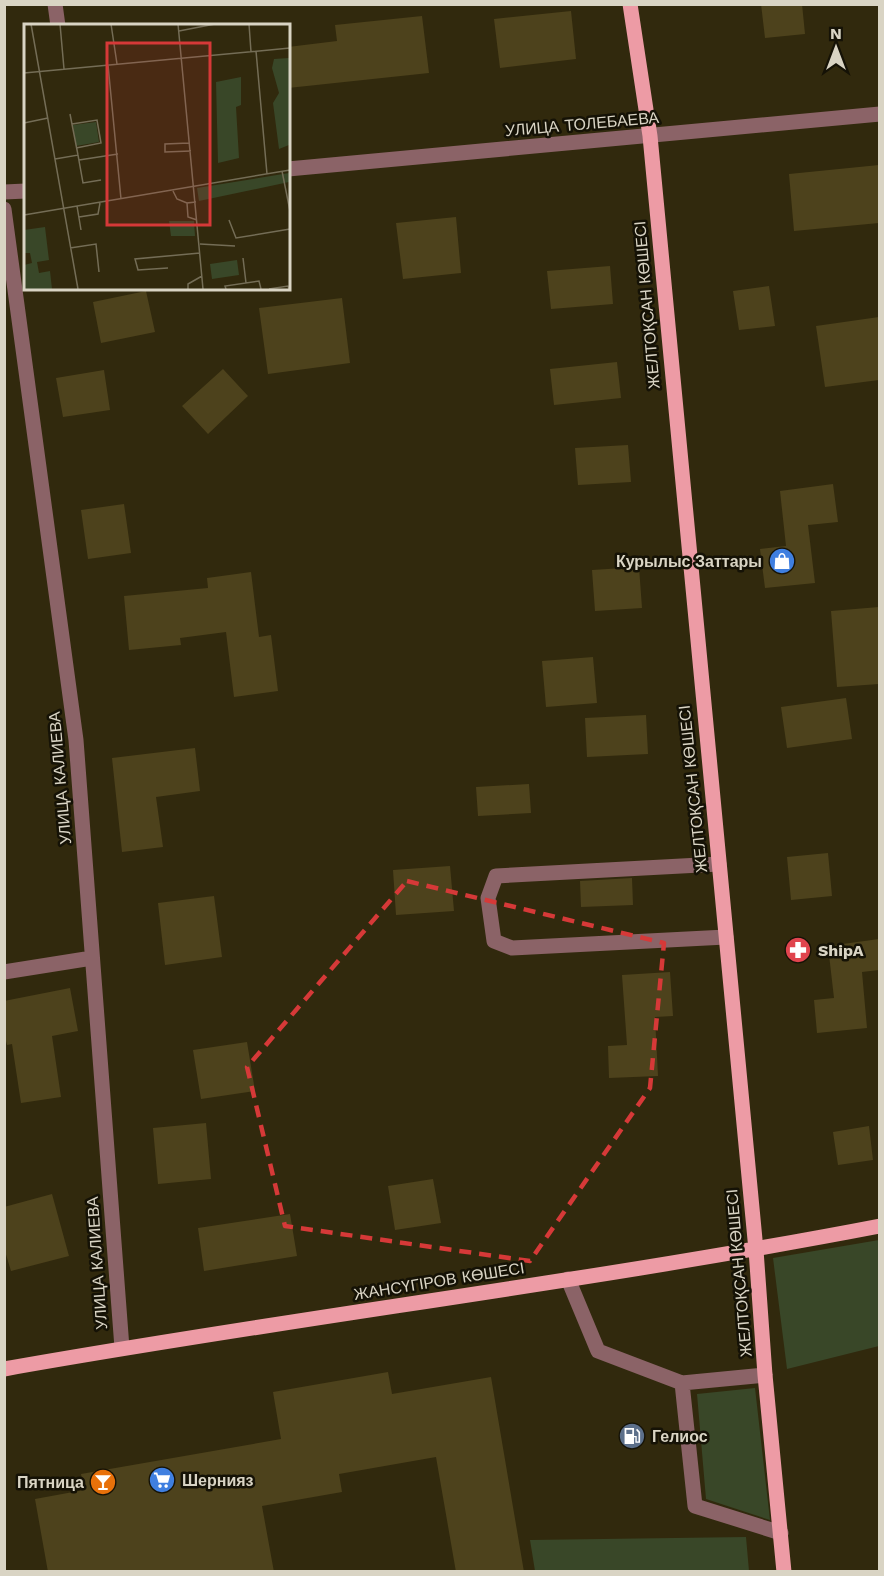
<svg xmlns="http://www.w3.org/2000/svg" width="884" height="1576" font-family="'Work Sans',sans-serif">
	<style>
		.green { fill: #394728 }
		.building { fill: #4d421c }
		.lines { fill: none; stroke-linecap: round; stroke-linejoin: round }
		.minor { stroke: #8b6367; stroke-width: 15 }
		.major { stroke: #ed9ba5; stroke-width: 15 }
		.marked { fill: none; stroke: #d63938; stroke-width: 4.5; stroke-dasharray: 12 8; stroke-linejoin: round }
		.labels { text-anchor: middle; dominant-baseline: central; stroke-width: 5; stroke-linejoin: round; paint-order: stroke }
		.street-label { font-size: 16px; fill: #d9d4c4; stroke: #151206 }
		.poi-label { font-size: 16px; font-weight: bold; fill: #d9d4c4; stroke: #151206; text-anchor: start }
		.inset-road { fill: none; stroke: #746d56; stroke-width: 1.5 }
		.view { fill: #d63938; fill-opacity: 0.15; stroke: #d63938; stroke-width: 3 }
		.inset-edge { fill: none; stroke: #d9d4c4; stroke-width: 3 }
	</style>
	<rect width="100%" height="100%" fill="#31290d"/>
	<path class="green" d="M879 1240V1346L787 1369 773 1258Z
		M755 1388 770 1520 706 1499 697 1394Z
		M746 1537 749 1571H535L530 1540Z"/>
	<path class="building" d="M761 4H802L805 34 765 38Z
		M571 11 576 59 500 68 494 19Z
		M422 16 429 73 288 88V47L337 41 335 25Z
		M879 165V223L794 231 789 174Z
		M456 217 461 273 403 279 396 223Z
		M610 266 613 304 551 309 547 271Z
		M769 286 775 326 739 330 733 291Z
		M146 291 155 332 101 343 93 302Z
		M342 298 350 363 268 374 259 308Z
		M879 317V380L825 387 816 326Z
		M617 362 621 398 554 405 550 369Z
		M223 369 248 396 208 434 182 406Z
		M104 370 110 410 63 417 56 378Z
		M628 445 631 482 578 485 575 448Z
		M833 484 838 522 808 525 815 583 765 588 760 549 786 546 780 491Z
		M124 504 131 553 88 559 81 510Z
		M639 567 642 608 595 611 592 570Z
		M251 572 259 637 271 635 278 691 234 697 226 632 180 638 181 645 129 650 124 596 208 588 207 578Z
		M879 607V684L837 687 831 611Z
		M593 657 597 703 546 707 542 661Z
		M846 698 852 739 787 748 781 707Z
		M646 715 648 754 587 757 585 718Z
		M195 748 200 791 156 797 163 847 122 852 112 758Z
		M529 784 531 813 478 816 476 787Z
		M828 853 832 896 791 900 787 857Z
		M450 866 454 911 396 915 393 870Z
		M632 878 633 905 581 907 580 881Z
		M214 896 222 957 165 965 158 903Z
		M879 939V970L862 972 867 1028 817 1033 814 1000 834 998 828 946Z
		M670 972 673 1016 655 1017 658 1076 609 1078 608 1046 627 1045 622 975Z
		M70 988 78 1031 52 1036 61 1097 21 1103 12 1044 7 1045 4 1033V1001Z
		M247 1042 255 1091 201 1099 193 1050Z
		M206 1123 211 1179 158 1184 153 1128Z
		M869 1126 873 1160 838 1165 833 1132Z
		M433 1179 441 1223 395 1230 388 1186Z
		M52 1194 69 1256 11 1271 4 1248V1207Z
		M290 1214 297 1256 204 1271 198 1228Z
		M388 1372 392 1394 491 1377 524 1572H456L436 1457 339 1474 342 1492 262 1506 274 1572H48L35 1499 84 1490 81 1474 281 1439 273 1392Z"/>
	<g class="lines">
		<path class="minor" d="M55 4 58 26
			M288 169 880 114
			M4 192 26 191
			M4 209 76 740 122 1348
			M719 864 496 876 488 898 494 941 512 948 726 937
			M4 972 92 958
			M568 1279 598 1351 682 1383
			M765 1375 682 1383 695 1506 781 1533"/>
		<path class="major" d="M630 4 650 136 756 1250 765 1375 784 1572
			M4 1369C295 1317 589 1282 880 1226"/>
	</g>
	<path class="marked" d="M407 881 664 943 650 1088 530 1261 285 1226 247 1067Z"/>
	<defs>
		<g id="shop-disc" transform="scale(1.35)"><circle r="9.5" fill="#3f7fe0" stroke="#151206"/><path d="M-5-2.5h2.3a2.7 3.5 0 0 1 5.4 0H5L5.5 6h-11ZM-1.5-2.5h3a1.5 2.3 0 0 0-3 0Z" fill="#fff"/></g>
		<g id="pharmacy-disc" transform="scale(1.35)"><circle r="9.5" fill="#e0444e" stroke="#151206"/><path d="M-2-6h4v4h4v4h-4v4h-4v-4h-4v-4h4Z" fill="#fff"/></g>
		<g id="fuel-disc" transform="scale(1.35)"><circle r="9.5" fill="#5c6f8a" stroke="#151206"/><path d="M-5.5-6h7V0h2V4h1.3V-2.5L3-4.5l.8-.8L6-3V5H2.5V1h-1V6h-7ZM-4.2-4.7v3.2H.2V-4.7Z" fill="#fff"/></g>
		<g id="supermarket-disc" transform="scale(1.35)"><circle r="9.5" fill="#3f7fe0" stroke="#151206"/><path d="M-6-5.5h2.5l.6 2H6L4.5 2H-2.5L-4.4-4H-6ZM-1.5 3.2a1.3 1.3 0 1 0 .1 0ZM3 3.2a1.3 1.3 0 1 0 .1 0Z" fill="#fff"/></g>
		<g id="bar-disc" transform="scale(1.35)"><circle r="9.5" fill="#e8710a" stroke="#151206"/><path d="M-6-5H6L.8 .8V4.5H3.5V6h-7V4.5H-.8V.8Z" fill="#fff"/></g>
	</defs>
	<g fill-rule="evenodd">
		<use href="#shop-disc" x="782" y="561"/>
		<use href="#pharmacy-disc" x="798" y="950"/>
		<use href="#fuel-disc" x="632" y="1436"/>
		<use href="#supermarket-disc" x="162" y="1480"/>
		<use href="#bar-disc" x="103" y="1482"/>
	</g>
	<g class="labels">
		<g class="street-label">
			<text transform="translate(582 124) rotate(-5)">УЛИЦА ТОЛЕБАЕВА</text>
			<text transform="translate(647 305) rotate(-95)">ЖЕЛТОҚСАН КӨШЕСІ</text>
			<text transform="translate(60 778) rotate(-95)">УЛИЦА КАЛИЕВА</text>
			<text transform="translate(693 789) rotate(-96)">ЖЕЛТОҚСАН КӨШЕСІ</text>
			<text transform="translate(97 1263) rotate(-94)">УЛИЦА КАЛИЕВА</text>
			<text transform="translate(739 1273) rotate(-95)">ЖЕЛТОҚСАН КӨШЕСІ</text>
			<text transform="translate(439 1281) rotate(-9)">ЖАНСҮГІРОВ КӨШЕСІ</text>
		</g>
		<g class="poi-label">
			<text x="762" y="561" text-anchor="end">Курылыс Заттары</text>
			<text x="818" y="950">ShipA</text>
			<text x="652" y="1436">Гелиос</text>
			<text x="182" y="1480">Шернияз</text>
			<text x="84" y="1482" text-anchor="end">Пятница</text>
		</g>
	</g>
	<g transform="translate(24 24)">
		<rect width="266" height="266" fill="#31290d"/>
		<path d="M265 34V121L255 125 249 79 255 69 248 44 250 35ZM217 53V81L212 83 215 134 194 139 192 58ZM72 98 75 118 52 122 49 101ZM265 149V158L175 177 173 164ZM145 197H170L171 212H147ZM21 203 25 236 13 238 15 249 26 247 28 265H0V241L8 239 6 229H0V206ZM213 236 215 251 188 255 186 240Z" fill="#394728"/>
		<path class="inset-road" d="M7 0 54 265M36 0 40 45M87 0 93 40M154 0 179 265M225 0 227 28M155 7 191 0M232 27 243 150M84 41 97 175M0 49 266 24M46 90 54 131M0 99 24 94M48 100 73 96 77 119 52 124M165 119 141 120V128L167 127M31 135 54 131 59 159 77 156M55 136 94 130M258 147 266 187M149 167 153 175 163 179M172 178 163 179 164 193 173 196M53 182 57 206M0 191 266 146M55 193 74 190 76 179M205 196 212 214 266 205M176 220 211 222M46 224 72 220 75 248M219 234 222 259M144 244 114 246 111 235 176 229M164 265V260L178 252M202 265 201 262 235 257 237 265M245 265 264 262 265 265"/>
		<path class="view" d="M83 19H186V201H83Z"/>
		<rect width="266" height="266" class="inset-edge"/>
	</g>
	<rect width="884" height="1576" fill="none" stroke="#d9d4c4" stroke-width="12"/>
	<g transform="translate(836 48)" stroke="#151206" stroke-width="4.5" paint-order="stroke">
	<path d="M0-4.5L10 22L0 15L-10 22Z" fill="#d9d4c4"/>
	<text y="-9" font-size="16" font-weight="bold" text-anchor="middle" fill="#d9d4c4">N</text>
	</g>
</svg>
